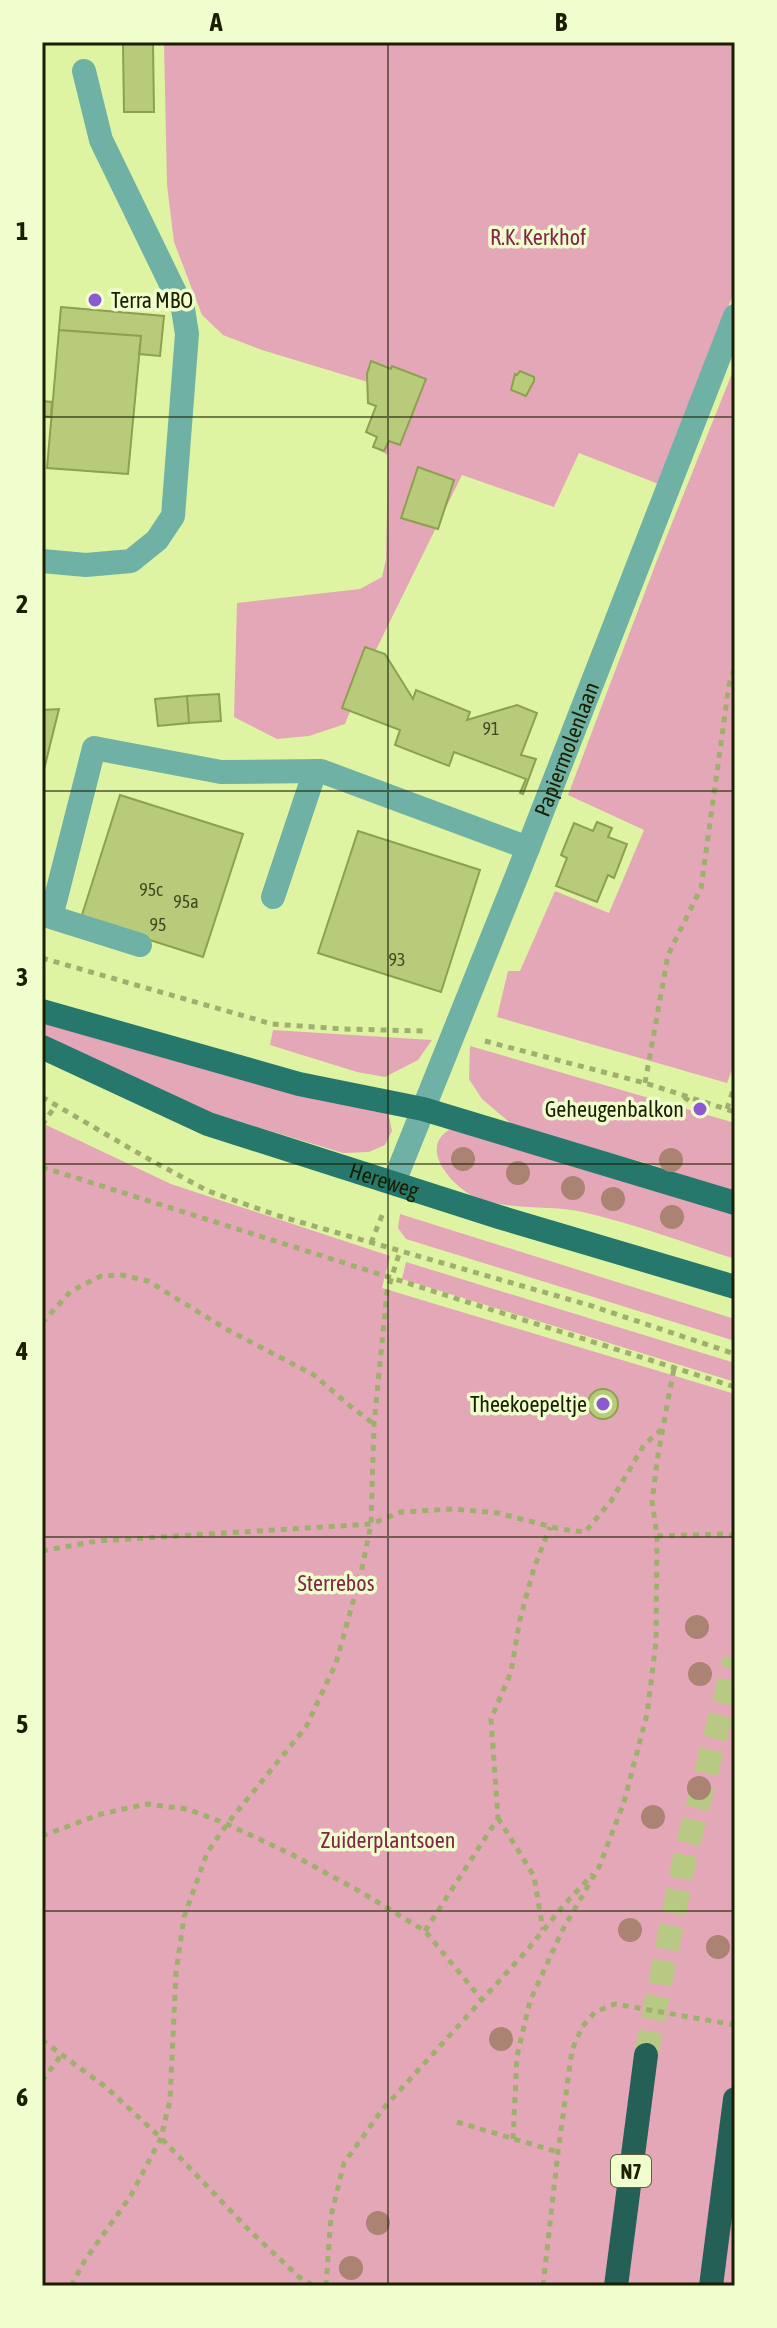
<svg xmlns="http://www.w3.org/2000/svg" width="777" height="2328" font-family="'Asap Condensed',sans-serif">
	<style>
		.green { fill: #e4a7b8 }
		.building { fill: #b7cb7b; stroke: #8da050; stroke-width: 2 }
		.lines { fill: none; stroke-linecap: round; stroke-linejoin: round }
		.highway-tunnel { stroke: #b7c982; stroke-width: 24; stroke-dasharray: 24 12; stroke-linecap: butt }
		.path { stroke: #9fb06e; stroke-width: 5; stroke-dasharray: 6 6; stroke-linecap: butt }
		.minor { stroke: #6fb2a5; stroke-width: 24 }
		.major { stroke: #25786b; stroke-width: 24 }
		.highway { stroke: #256056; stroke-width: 24 }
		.tree { fill: #ab8372 }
		.grid { fill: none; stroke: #191f00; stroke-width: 2; stroke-opacity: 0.55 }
		.poi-dot { fill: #8c59d2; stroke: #f0fdcd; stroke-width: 3 }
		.labels { text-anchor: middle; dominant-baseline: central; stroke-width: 7; stroke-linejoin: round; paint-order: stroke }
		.number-label { font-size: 18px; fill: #404a1f }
		.shield { fill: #f0fdcd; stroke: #5a623e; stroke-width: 2 }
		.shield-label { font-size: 20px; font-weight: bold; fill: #191f00 }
		.park-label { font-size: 22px; fill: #81264a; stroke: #f0fdcd }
		.poi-label { font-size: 22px; fill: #191f00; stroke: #f0fdcd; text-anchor: end }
		.street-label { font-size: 22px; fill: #191f00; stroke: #f0fdcd }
		.neatline { fill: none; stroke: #191f00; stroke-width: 3 }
		.grid-label { font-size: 26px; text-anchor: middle; font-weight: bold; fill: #191f00 }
	</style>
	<rect width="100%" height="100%" fill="#dff4a2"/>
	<path class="green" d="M164 42H735V289L661 485 579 453 554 507 462 475 368 666 345 724 309 736 277 739 234 717 237 603 360 589 382 577 386 559 388 455 373 447 394 390 262 350 223 335 202 315 174 242 167 185Z
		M735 366V1062L727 1083 497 1017 508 971H520L555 891 609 913 644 830 568 795 656 563Z
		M42 1018 388 1112 392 1131 385 1145 369 1152 343 1153 205 1111 42 1037Z
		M273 1030 432 1040 418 1060 385 1077 357 1072 270 1045Z
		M470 1046 735 1123V1193L653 1165 515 1127 482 1099 469 1079Z
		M42 1123 171 1184 390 1256 382 1288 735 1394V2286H42Z
		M455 1127 735 1213V1259C686 1243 637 1225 587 1213 552 1204 510 1211 477 1198 451 1187 414 1144 455 1127Z
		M400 1214 735 1319V1341L406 1239 398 1228Z
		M406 1262 735 1363V1382L402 1279Z"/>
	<path class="building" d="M123 44H153L154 112H124Z
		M61 307 164 316 160 356 139 354 141 336 59 330Z
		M59 330 141 336 128 474 47 468Z
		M371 361 391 369 392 366 426 379 400 445 389 441 384 451 373 447 377 437 366 432 376 406 368 403 367 374Z
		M520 371 534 377V381L526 396 511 390 515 374 517 375Z
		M42 401 52 402 51 417 42 416Z
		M418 467 454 480 438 529 401 518Z
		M365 647 385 654 413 699 416 690 470 712 467 720 517 705 537 713 521 755 536 759 523 794 520 793 526 779 454 752 449 766 395 745 400 730 342 708Z
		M219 694 221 721 189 723 187 696Z
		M187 696 189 723 158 726 155 699Z
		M59 709 50 745 42 778V710Z
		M120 795 243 834 203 957 81 918Z
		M597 822 612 828 608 837 627 844 614 878 608 875 597 902 556 886 567 858 561 855 574 823 593 831Z
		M358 831 480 870 441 992 318 953Z
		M588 1404a15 15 0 1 1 30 0a15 15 0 1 1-30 0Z"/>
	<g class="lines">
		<path class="highway-tunnel" d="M646 2055 686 1852 735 1659"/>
		<path class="path" d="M42 958 272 1024 344 1029 423 1031
			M485 1041 645 1083 735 1112
			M645 1083 668 955 701 888 729 685 735 666
			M42 1097 145 1157 208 1191 279 1216 592 1306 735 1354
			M684 1097 700 1109
			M727 1109 735 1084
			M42 1125 56 1105
			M42 1167 735 1387
			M371 1243 383 1213
			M42 1323 71 1291 101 1276 122 1275 148 1281 226 1329 314 1375 350 1406 374 1424
			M657 1536 727 1534 735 1536
			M42 1551 97 1541 371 1524 401 1512 454 1509 498 1513 560 1529 585 1532 611 1501 644 1445 662 1429
			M498 1818 534 1876 543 1930
			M42 1836 101 1814 147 1804 187 1809 227 1824 293 1855 361 1892 425 1931 482 2000
			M425 1931 498 1818 491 1719 511 1672 520 1619 534 1568 550 1527
			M42 2040 107 2088 161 2138 247 2228 299 2277 314 2286
			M42 2081 62 2054
			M457 2122 558 2152
			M513 2139 517 2056 530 2001 562 1931 599 1867 624 1802 647 1714 656 1642 657 1536 652 1501 658 1455 674 1368
			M71 2286 85 2260 130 2197 161 2138 170 2100 176 1973 184 1917 207 1853 227 1824 306 1727 336 1663 361 1573 371 1524 374 1424 387 1292 400 1251
			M326 2286 331 2216 344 2163 382 2110 529 1948 563 1906 593 1874
			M543 2286 558 2152 572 2050 582 2027 595 2012 615 2004 735 2025"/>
		<g class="minor">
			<path d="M42 561 86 565 131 561 157 540 173 516 187 334 183 309 101 140 84 71"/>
			<path d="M273 897 315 771"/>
			<path d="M140 945 51 917 94 748 221 772 321 771 528 848"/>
			<path id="s1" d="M394 1182 528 848 735 316"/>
		</g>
		<g class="major">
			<path d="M42 1011 299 1084 423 1109 735 1203"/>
			<path id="s2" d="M42 1047 208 1124 499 1217 735 1287"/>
		</g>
		<path class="highway" d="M616 2286 646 2055
			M711 2286 735 2099"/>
	</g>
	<g class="tree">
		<circle cx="463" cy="1159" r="12"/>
		<circle cx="671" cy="1160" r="12"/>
		<circle cx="518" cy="1173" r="12"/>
		<circle cx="573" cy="1188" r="12"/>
		<circle cx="613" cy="1199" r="12"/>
		<circle cx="672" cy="1217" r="12"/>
		<circle cx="697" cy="1627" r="12"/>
		<circle cx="700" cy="1674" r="12"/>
		<circle cx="699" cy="1788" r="12"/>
		<circle cx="653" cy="1817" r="12"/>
		<circle cx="630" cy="1930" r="12"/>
		<circle cx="718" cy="1947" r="12"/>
		<circle cx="501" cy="2039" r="12"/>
		<circle cx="378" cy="2223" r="12"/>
		<circle cx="351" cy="2268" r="12"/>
	</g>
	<path class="grid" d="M388 42V2286M42 417H735M42 791H735M42 1164H735M42 1537H735M42 1911H735"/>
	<g class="poi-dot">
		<circle cx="95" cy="300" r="8"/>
		<circle cx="700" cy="1109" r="8"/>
		<circle cx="603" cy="1404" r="8"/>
	</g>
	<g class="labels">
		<g class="number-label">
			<text x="491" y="728">91</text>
			<text x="151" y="889">95c</text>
			<text x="186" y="901">95a</text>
			<text x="158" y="924">95</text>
			<text x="397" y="959">93</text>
		</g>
		<rect class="shield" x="611" y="2155" width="40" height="32" rx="6"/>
		<g class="shield-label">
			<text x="631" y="2171">N7</text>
		</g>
		<g class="park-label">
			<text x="538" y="237">R.K. Kerkhof</text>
			<text x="336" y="1583">Sterrebos</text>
			<text x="388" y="1840">Zuiderplantsoen</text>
		</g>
		<g class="poi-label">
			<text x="111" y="300" text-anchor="start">Terra MBO</text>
			<text x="684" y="1109">Geheugenbalkon</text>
			<text x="587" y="1404">Theekoepeltje</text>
		</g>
		<g class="street-label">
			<text stroke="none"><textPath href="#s1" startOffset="466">Papiermolenlaan</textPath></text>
			<text stroke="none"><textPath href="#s2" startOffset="368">Hereweg</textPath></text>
		</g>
	</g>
	<rect width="777" height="2328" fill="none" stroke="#f0fdcd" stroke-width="88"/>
	<rect x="44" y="44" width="689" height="2240" class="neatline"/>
	<g class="grid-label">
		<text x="216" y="31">A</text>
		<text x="561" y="31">B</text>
		<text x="22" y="240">1</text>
		<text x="22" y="613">2</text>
		<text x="22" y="986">3</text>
		<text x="22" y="1360">4</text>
		<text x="22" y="1733">5</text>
		<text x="22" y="2106">6</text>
	</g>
</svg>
